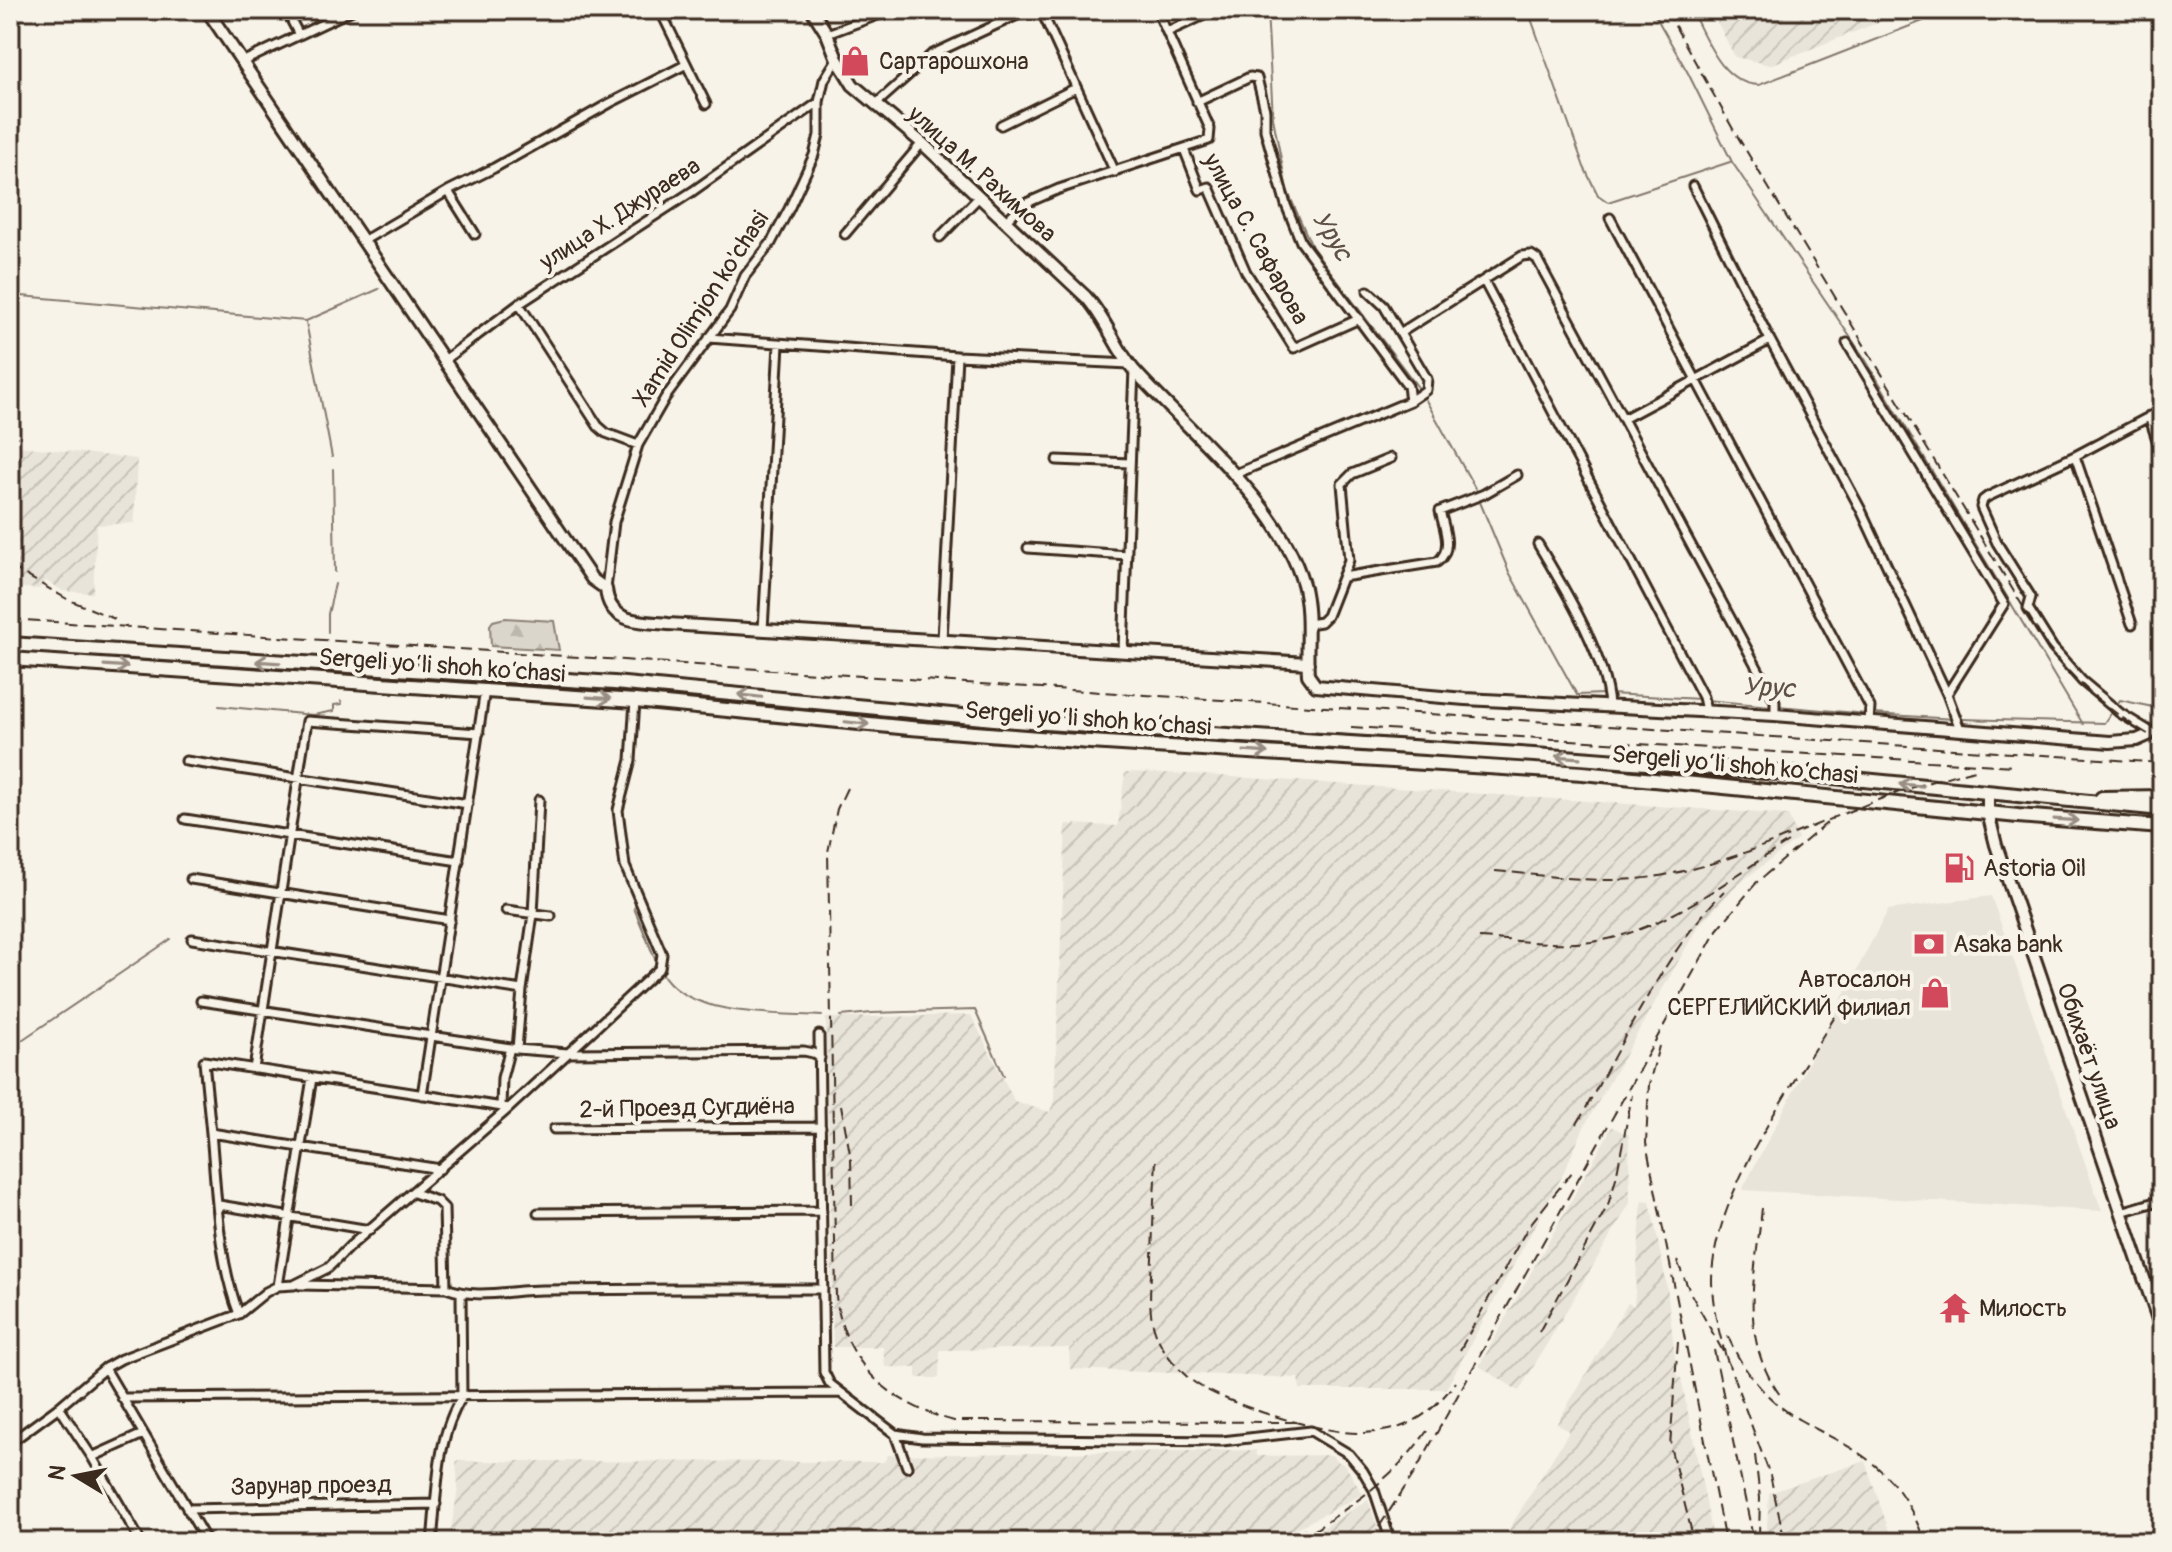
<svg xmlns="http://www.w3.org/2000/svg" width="2172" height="1552" font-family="Pangolin,sans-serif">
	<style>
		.built { fill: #e9e4d9 }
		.industrial { fill: url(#industrial-furrows) }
		.forest { fill: url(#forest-firs); stroke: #8b8074; stroke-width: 2 }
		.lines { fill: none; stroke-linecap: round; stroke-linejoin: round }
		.stream { stroke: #84786c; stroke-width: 2 }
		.street-casing { stroke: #3b2a1e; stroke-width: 13 }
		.secondary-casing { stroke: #3b2a1e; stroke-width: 16 }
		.primary-casing { stroke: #3b2a1e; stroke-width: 18 }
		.street { stroke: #f7f3e8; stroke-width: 7 }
		.secondary { stroke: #f7f3e8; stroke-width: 10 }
		.primary { stroke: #f7f3e8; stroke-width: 12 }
		.rail { stroke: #3b2a1e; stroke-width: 2; stroke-dasharray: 12 6; stroke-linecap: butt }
		.oneway { stroke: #998e83 }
		.labels { text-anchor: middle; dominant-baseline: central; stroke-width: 8; stroke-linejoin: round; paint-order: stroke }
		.poi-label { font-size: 24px; fill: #3b2a1e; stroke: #f7f3e8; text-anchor: start }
		.street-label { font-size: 24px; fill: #3b2a1e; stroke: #f7f3e8 }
		.water-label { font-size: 26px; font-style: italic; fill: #5f5145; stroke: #f7f3e8 }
	</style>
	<defs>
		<pattern id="industrial-furrows" width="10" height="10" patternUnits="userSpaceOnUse" patternTransform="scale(2)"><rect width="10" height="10" fill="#e9e4d9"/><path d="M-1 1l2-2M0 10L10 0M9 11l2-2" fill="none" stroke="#c9c4ba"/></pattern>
		<pattern id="forest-firs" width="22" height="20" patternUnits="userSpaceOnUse" patternTransform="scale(2)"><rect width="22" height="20" fill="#dbd6cb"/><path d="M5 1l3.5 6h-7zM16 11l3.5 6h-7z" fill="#bdb8ae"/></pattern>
	</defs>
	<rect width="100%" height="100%" fill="#f7f3e8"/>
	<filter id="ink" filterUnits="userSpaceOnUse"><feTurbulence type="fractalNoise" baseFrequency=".0125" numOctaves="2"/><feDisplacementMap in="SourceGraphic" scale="16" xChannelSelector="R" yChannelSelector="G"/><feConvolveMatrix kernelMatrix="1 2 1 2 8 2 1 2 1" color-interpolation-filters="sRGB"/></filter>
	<g filter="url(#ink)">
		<path class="built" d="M1991 896 2102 1211 1742 1190 1888 910Z"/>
		<path class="industrial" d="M1711 10H1910L1770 65 1735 57Z
			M10 445 137 459 134 523 97 525 93 593 63 591 46 581 39 589 10 587Z
			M1125 772 1191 774 1788 815 1798 839 1737 885 1699 925 1585 1125 1561 1178 1446 1389H1300L1298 1378 1070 1369 1069 1348 940 1350 939 1378H917V1368L885 1367 883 1347H833L826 1018 971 1015 1015 1102 1050 1112 1054 1099 1066 824 1118 826Z
			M1612 1127 1629 1135 1630 1203 1519 1391 1479 1366Z
			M1642 1201H1650L1667 1287 1677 1376 1681 1378 1714 1542H1501L1569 1432 1557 1423 1628 1303 1634 1306Z
			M1256 1450 1257 1456 1332 1455 1335 1460 1345 1465 1363 1494 1270 1542H449L458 1488 456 1461 884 1462 888 1455Z
			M1865 1461 1893 1542H1766L1769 1493Z
			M1368 1500 1383 1542H1300Z"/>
		<path class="forest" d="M505 618 554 621 559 650 491 646 490 625 493 621Z"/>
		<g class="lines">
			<path class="stream" d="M1267 10 1273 118 1287 190 1312 247 1420 390
				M1528 10 1584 167 1598 195 1608 202 1730 162
				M1652 10 1688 73 1732 162 1865 359 2083 724
				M1691 10C1707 39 1721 84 1759 85L1951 10
				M10 295 306 321 379 289
				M306 322 332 457
				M1423 395 1476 490
				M333 469 335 572
				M1480 502 1509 572 1577 695 1604 694
				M328 632V614L335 584
				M1610 694 1700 699
				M1706 700 1771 706
				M219 706 313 715 334 711V705L342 704 341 701
				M1778 706 1867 714
				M2116 706 2120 700 2162 709
				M1873 714 1955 719
				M1961 719 2104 723 2112 711
				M634 908 658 966
				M661 971C685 1018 777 1013 822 1016
				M841 1016 872 1013 975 1010 1004 1076
				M10 1048 171 939"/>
			<g class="street-casing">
				<path id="street" d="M286 10 298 33
					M660 10 706 104
					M1041 10 1115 172
					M1167 32 1215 10
					M827 34 891 10
					M242 62 352 10
					M1197 102 1250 77 1257 78 1265 110V130L1286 205 1301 242 1408 386 1410 401
					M876 104 931 55 1028 10
					M1001 125 1076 88
					M1184 149 1200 190 1209 187 1246 272 1294 348 1359 319
					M1693 186 1770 340 1861 510 1947 694 1960 729
					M448 191 475 234
					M1610 218 1870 707 1869 723
					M1006 221 1022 205 1059 189 1209 140 1210 129 1157 10
					M845 234 922 143
					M940 237 979 197
					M363 241 448 191 494 168 610 103 685 65
					M1484 281 1703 697 1706 711
					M519 304 598 426 606 433 638 445
					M1400 333 1522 256 1531 255 1537 259 1775 701V715
					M709 338 957 356 1130 364
					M1847 343 2004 604 1947 694
					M443 361 519 304 693 191 819 102
					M2149 416 2162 455
					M1623 419 1770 340
					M2075 456 2132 624
					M1057 460 1130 463
					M1233 475 1410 401 1426 390 1427 379 1384 306 1368 291
					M1538 544C1564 588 1606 656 1609 706
					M1028 548 1127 555
					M1343 577 1437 562C1454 550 1444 528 1440 511L1484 494 1517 475
					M606 589 614 522 638 445 665 398 730 310 745 276 771 243 789 209 814 155 819 135V102L824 80 837 59
					M1308 624 1321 622 1327 616 1349 560 1342 484 1352 474 1391 458
					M763 630 779 344
					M942 640 957 356
					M1123 651 1134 369
					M2153 733 2120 713 2082 681 2053 648 2028 608 2031 597 1997 543 1981 507 1983 500 1987 497 2075 456 2162 410
					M186 761 468 804
					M185 819 459 861
					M191 879 450 920
					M506 910 551 916
					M192 939 522 990 533 914 539 800
					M201 1001 517 1049 568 1053 804 1051 813 1053 820 1058
					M819 1035 824 1372 830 1384 895 1434 907 1467
					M517 1049 522 990
					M254 1069 307 721 479 733
					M422 1095 485 690
					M501 1107 502 1078 510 1048
					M554 1129 821 1127
					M211 1133 204 1061 509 1108
					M414 1193 437 1201 444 1208 446 1288
					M219 1205 370 1230
					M2121 1212 2162 1200
					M538 1213 822 1211
					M300 1285 446 1288C477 1300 510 1290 542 1290 636 1289 729 1289 823 1289
					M278 1286 312 1078
					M239 1314C217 1257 217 1194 211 1133L440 1169
					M105 1368 207 1542
					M122 1398 841 1393
					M59 1407 92 1457 141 1542
					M895 1434 922 1438 1222 1441 1311 1431 1349 1454 1363 1471 1374 1490 1391 1542
					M10 1443 59 1407 105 1368 121 1359 239 1314 266 1292 278 1286 294 1285 328 1268 349 1247 509 1108 660 968 662 954 625 866 618 810 631 760 635 701
					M92 1457 143 1434
					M187 1509 436 1504
					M432 1542C437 1495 436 1437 462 1397L461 1294"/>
			</g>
			<g class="secondary-casing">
				<path id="secondary" d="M207 10 592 579 606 589C609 624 640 621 668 624L1308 663
					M812 10 827 34 837 59 853 85 922 143 1086 297C1106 319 1115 347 1133 369 1187 430 1281 504 1303 584 1311 614 1306 645 1308 675L1316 686 1465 699 1775 715 2110 742 2137 740 2162 729
					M1988 792V813L1996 845 2162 1331"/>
			</g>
			<g class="primary-casing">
				<path id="primary" d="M10 644 614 683 1015 721 1579 758 1833 777 2162 809
					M10 659 635 701 910 728 1090 742 1583 773 2018 816 2162 827
					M2102 798 2162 797"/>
			</g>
			<use href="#street" class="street"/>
			<use href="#secondary" class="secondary"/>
			<use href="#primary" class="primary"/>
			<path class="rail" d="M1666 10 1733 129 2047 646C2078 686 2117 718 2162 742
				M10 566 67 599 115 619
				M10 619 2162 763
				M1351 727 2013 766
				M847 788 837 809 828 852 836 1296C844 1364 890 1404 954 1421L1302 1422
				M1495 871C1546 875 1601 885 1653 877 1766 859 1864 793 1976 770
				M1479 938C1515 940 1555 946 1591 942 1665 932 1726 880 1788 842
				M1659 1046 1649 1084 1646 1143 1725 1542
				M841 1105 851 1159 852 1205
				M1577 1124C1621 1047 1663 954 1724 891
				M1156 1161C1154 1194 1153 1226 1152 1258 1151 1281 1147 1309 1155 1331 1161 1349 1176 1368 1191 1380 1220 1403 1321 1433 1358 1433 1372 1433 1387 1431 1400 1427 1424 1419 1441 1401 1456 1382
				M1762 1208C1755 1276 1738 1336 1780 1395
				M1677 1261 1691 1294 1726 1357 1770 1475 1785 1542
				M1539 1332 1608 1205 1616 1178 1632 1095
				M1728 1336C1742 1370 1767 1401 1800 1420 1827 1436 1856 1447 1879 1469 1901 1488 1915 1515 1925 1542
				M1678 1342 1670 1446 1692 1533
				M1460 1350 1528 1227 1573 1171
				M1714 1350 1754 1542
				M1726 1357C1719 1332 1712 1307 1712 1280 1713 1191 1802 1071 1848 996
				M1755 1455 1760 1498 1759 1535
				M1278 1542 1307 1528
				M1297 1542C1347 1508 1391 1482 1427 1431
				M1369 1542 1415 1472 1717 930 1757 882 1834 817"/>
		</g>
		<defs><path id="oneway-shaft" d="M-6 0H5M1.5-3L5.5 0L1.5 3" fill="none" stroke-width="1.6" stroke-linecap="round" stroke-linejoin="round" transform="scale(2)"/></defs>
		<g class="oneway">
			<use href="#oneway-shaft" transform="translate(268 662) rotate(-176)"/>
			<use href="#oneway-shaft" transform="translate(116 666) rotate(4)"/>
			<use href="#oneway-shaft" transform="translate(750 696) rotate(-174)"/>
			<use href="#oneway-shaft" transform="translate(599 698) rotate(4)"/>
			<use href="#oneway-shaft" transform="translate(857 723) rotate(6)"/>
			<use href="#oneway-shaft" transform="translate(1256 752) rotate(4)"/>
			<use href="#oneway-shaft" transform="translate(1568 757) rotate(-176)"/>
			<use href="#oneway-shaft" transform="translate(1911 785) rotate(-175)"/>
			<use href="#oneway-shaft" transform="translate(2066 820) rotate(4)"/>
		</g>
	</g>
	<defs>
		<g id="shop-bare" transform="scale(2.4)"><path d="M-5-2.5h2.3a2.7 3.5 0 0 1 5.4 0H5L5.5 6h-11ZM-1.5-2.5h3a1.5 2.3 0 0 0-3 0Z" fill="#d1495b" stroke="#f7f3e8" stroke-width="2.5" paint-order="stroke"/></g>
		<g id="fuel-bare" transform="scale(2.4)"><path d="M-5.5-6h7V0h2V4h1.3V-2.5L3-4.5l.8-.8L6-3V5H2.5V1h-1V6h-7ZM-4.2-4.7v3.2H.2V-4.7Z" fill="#d1495b" stroke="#f7f3e8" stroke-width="2.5" paint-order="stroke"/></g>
		<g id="bank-bare" transform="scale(2.4)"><path d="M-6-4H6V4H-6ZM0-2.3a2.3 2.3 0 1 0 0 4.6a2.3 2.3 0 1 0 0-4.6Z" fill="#d1495b" stroke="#f7f3e8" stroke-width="2.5" paint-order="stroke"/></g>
		<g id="temple-bare" transform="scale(2.4)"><path d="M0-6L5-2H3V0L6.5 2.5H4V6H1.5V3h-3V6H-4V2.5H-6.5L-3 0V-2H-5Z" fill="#d1495b" stroke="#f7f3e8" stroke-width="2.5" paint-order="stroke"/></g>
	</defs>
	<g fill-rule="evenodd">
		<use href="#shop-bare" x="855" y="61"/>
		<use href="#fuel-bare" x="1959" y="868"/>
		<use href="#bank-bare" x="1929" y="944"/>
		<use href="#shop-bare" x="1935" y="993"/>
		<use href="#temple-bare" x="1955" y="1308"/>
	</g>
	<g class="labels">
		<g class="poi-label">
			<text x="879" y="61">Сартарошхона</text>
			<text x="1983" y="868">Astoria Oil</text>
			<text x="1953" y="944">Asaka bank</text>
			<text x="1911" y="979" text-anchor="end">Автосалон<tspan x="1911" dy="28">СЕРГЕЛИЙСКИЙ филиал</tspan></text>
			<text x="1979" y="1308">Милость</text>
		</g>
		<g class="street-label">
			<text transform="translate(982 174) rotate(42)">улица М. Рахимова</text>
			<text transform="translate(620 214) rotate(-33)">улица Х. Джураева</text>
			<text transform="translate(1256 239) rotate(61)">улица С. Сафарова</text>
			<text transform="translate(701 309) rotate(-57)">Xamid Olimjon ko'chasi</text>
			<text transform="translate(442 666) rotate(4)">Sergeli yo‘li shoh ko‘chasi</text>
			<text transform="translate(1088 719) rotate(4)">Sergeli yo‘li shoh ko‘chasi</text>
			<text transform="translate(1735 765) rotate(5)">Sergeli yo‘li shoh ko‘chasi</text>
			<text transform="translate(2089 1056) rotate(71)">Обихаёт улица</text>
			<text transform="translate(687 1108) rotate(-1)">2-й Проезд Сугдиёна</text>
			<text transform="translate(311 1486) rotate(-1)">Зарунар проезд</text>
		</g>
		<g class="water-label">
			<text transform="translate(1332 236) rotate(59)">Урус</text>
			<text transform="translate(1769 688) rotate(3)">Урус</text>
		</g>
	</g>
	<rect width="2172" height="1552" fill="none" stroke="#f7f3e8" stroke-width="40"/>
	<rect x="20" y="20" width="2132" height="1512" fill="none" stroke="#3b2a1e" stroke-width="3" filter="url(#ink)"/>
	<g transform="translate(76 1476) rotate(280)" stroke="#f7f3e8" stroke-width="6" paint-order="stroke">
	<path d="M0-6L14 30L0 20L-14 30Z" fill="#3b2a1e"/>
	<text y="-12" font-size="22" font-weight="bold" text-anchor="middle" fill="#3b2a1e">N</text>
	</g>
</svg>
